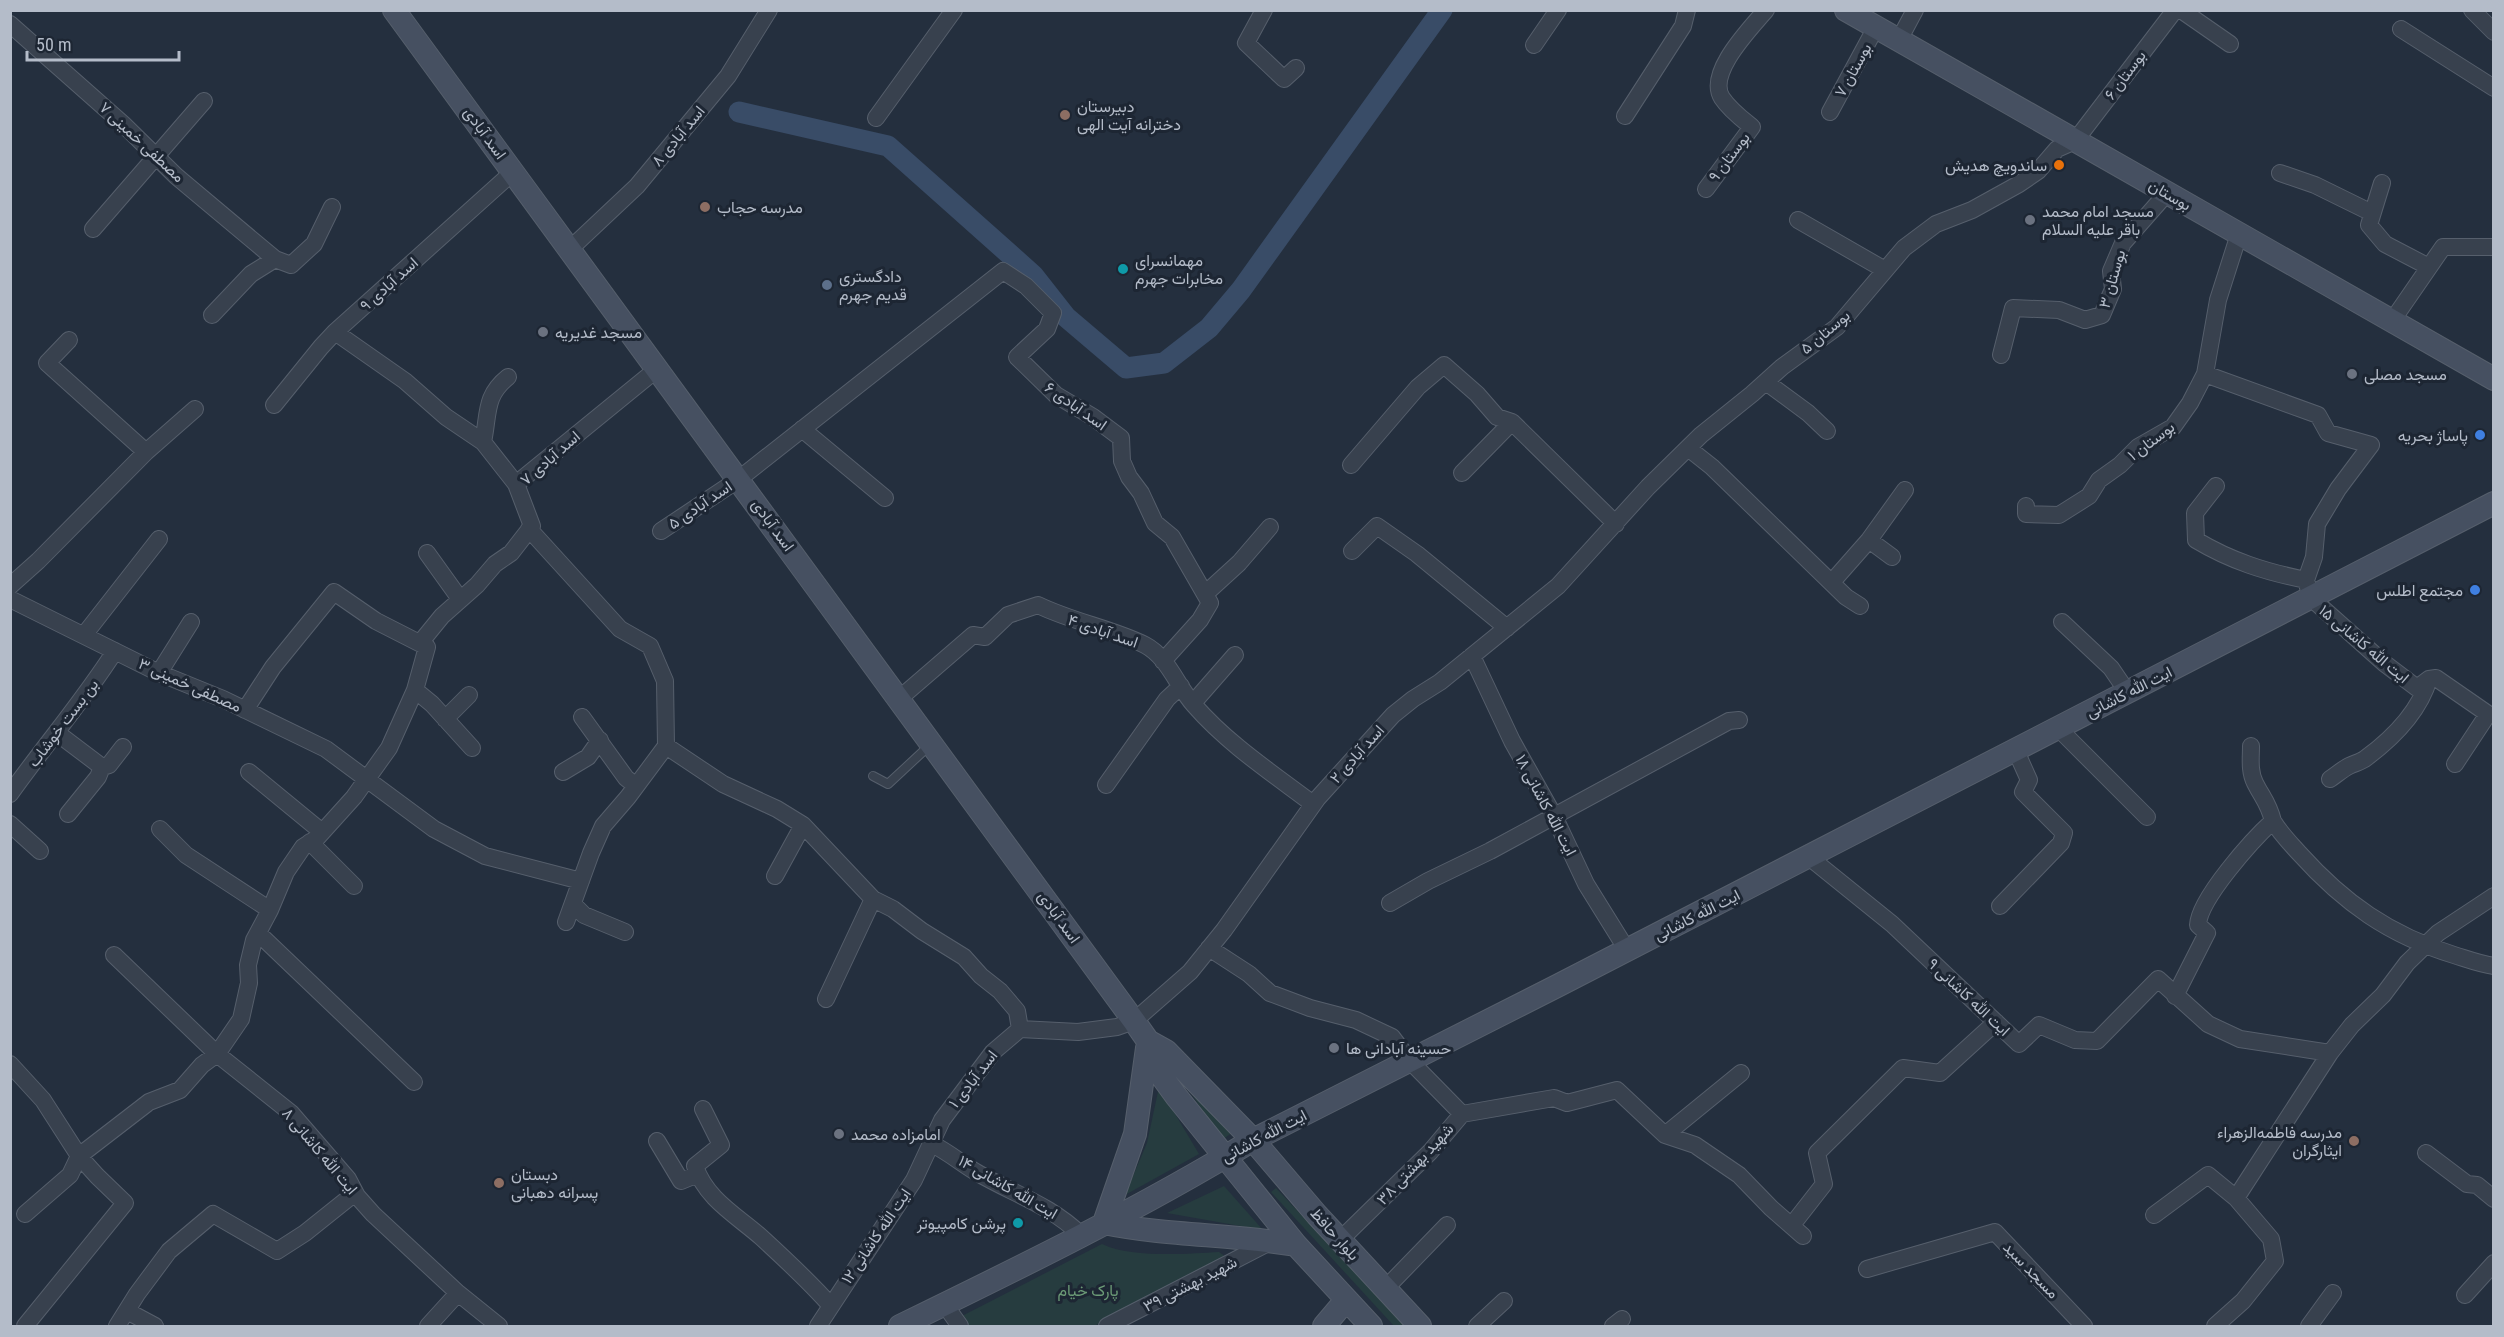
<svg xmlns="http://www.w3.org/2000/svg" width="2504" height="1337" font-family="'Roboto Condensed',Vazirmatn,sans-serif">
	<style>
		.green { fill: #263c3f }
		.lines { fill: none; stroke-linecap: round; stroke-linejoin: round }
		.canal { stroke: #394c67; stroke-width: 21 }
		.lane-casing { stroke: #565f6c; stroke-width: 10 }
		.street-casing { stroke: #565f6c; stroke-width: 18 }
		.secondary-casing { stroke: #565f6c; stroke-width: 24 }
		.lane { stroke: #38414e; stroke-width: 8 }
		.street { stroke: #38414e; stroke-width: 16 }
		.secondary { stroke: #465061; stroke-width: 22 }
		.education-dot { fill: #8d6e63; stroke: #1d2633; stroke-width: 2 }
		.food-dot { fill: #e8710a; stroke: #1d2633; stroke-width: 2 }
		.worship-dot { fill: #6b7280; stroke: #1d2633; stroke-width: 2 }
		.culture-dot { fill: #0f9aa8; stroke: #1d2633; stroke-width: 2 }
		.service-dot { fill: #5c6f8a; stroke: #1d2633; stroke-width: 2 }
		.shop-dot { fill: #3f7fe0; stroke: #1d2633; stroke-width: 2 }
		.labels { text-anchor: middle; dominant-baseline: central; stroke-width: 6; stroke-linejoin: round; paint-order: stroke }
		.street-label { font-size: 16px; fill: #b4bcc9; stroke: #1d2633 }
		.poi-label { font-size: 16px; fill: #b4bcc9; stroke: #1d2633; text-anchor: start }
		.park-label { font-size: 16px; fill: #6b9a76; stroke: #1d2633 }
	</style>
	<rect width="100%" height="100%" fill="#242f3e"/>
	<path class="green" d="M1179 1075 1233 1132 1222 1140Z
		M1159 1087 1199 1154 1125 1195 1147 1143Z
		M1224 1186 1263 1230 1167 1213Z
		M1276 1188 1405 1326H1394L1271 1192Z
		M1102 1244C1130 1258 1187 1254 1219 1252L1226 1257 1094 1326H966L960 1317Z"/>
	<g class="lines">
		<path class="canal" d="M739 112 888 146 1033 275 1066 317 1126 368 1164 363 1209 328 1241 290 1442 10"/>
		<g class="lane-casing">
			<path id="lane" d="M873 776 888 784 930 745"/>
		</g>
		<g class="street-casing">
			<path id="street" d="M1264 10 1246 43 1284 79 1296 68
				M2181 10 2230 44
				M2472 10 2494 32
				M10 24 123 124 176 176 275 259 291 265 314 244 332 207
				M2401 29 2494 88
				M1899 40 1915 10
				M1534 45 1558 10
				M1830 112 1876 27
				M1625 116 1683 26 1687 10
				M876 118 954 10
				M2280 173 2315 185 2372 213
				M2382 183 2369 225 2385 244 2429 267
				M1706 189 1752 127C1742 119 1730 110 1722 98 1706 73 1751 28 1766 10
				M1798 220 1885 270
				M93 229 204 101
				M570 249 637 186 728 76 769 10
				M212 315 251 274 275 259
				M2392 321 2443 247H2494
				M335 332 405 381 446 417 483 442 516 484 532 526 511 553 495 564 477 585 442 616 420 643
				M2001 355 2013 308 2059 310 2085 320 2102 315 2113 289 2111 271 2123 243 2167 193
				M2205 374 2318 415 2328 433 2371 445 2338 489 2317 524 2314 557 2306 580
				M1766 382 1808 413 1827 431
				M274 405 321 347 335 332 513 172
				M802 429 885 498
				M483 442C489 414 484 396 508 377
				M1688 448 1712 467 1846 597 1860 606
				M146 452 195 409
				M1351 465 1418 387 1444 365 1477 394 1497 417 1512 422
				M1462 473 1512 422 1616 524
				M516 484 657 369
				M2216 486 2195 513 2196 540C2231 561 2266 572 2306 580L2311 598 2384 663 2417 688 2429 679 2436 678 2488 714 2455 764
				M2026 506V514L2059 515 2089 496 2099 480 2120 465 2138 447 2173 427 2190 403 2205 374 2218 300 2239 234
				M529 529 620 629 650 646 665 681 666 746 628 797 603 826 591 853 566 922
				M661 531 739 479 1003 271 1026 286 1053 313 1047 329 1017 357 1056 395 1093 417 1121 438 1122 461 1129 477 1141 493 1155 523 1172 537 1210 603 1200 620 1163 661
				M1869 540 1892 557
				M1352 551 1377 526 1417 554 1507 628
				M427 553 460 599
				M1832 582 1869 540 1905 490
				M10 586 38 561 146 452 47 363 69 340
				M1205 594 1239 563 1270 527
				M10 599 159 673 223 699 326 749 434 829 485 856 581 881
				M2062 622 2111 668 2128 693
				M84 635 159 539
				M1472 656 1512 741 1554 816 1586 884 1627 950
				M159 673 191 622
				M415 690 432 704 472 748
				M900 698 973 635 985 637 1008 615 1038 605C1073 622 1113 629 1145 645 1168 657 1177 686 1194 705 1228 744 1272 773 1313 804
				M1193 703 1235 655
				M245 710 273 667 334 592 376 621 427 647 415 690 389 748 354 797 317 838 303 847 286 872 270 910 254 940 248 965 249 983 241 1019 217 1054 291 1113 348 1179 357 1196 373 1214 458 1293 499 1326
				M582 717 626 778 636 786
				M445 719 469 695
				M2059 729 2147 817
				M57 733 102 767 98 777 68 814
				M666 746 723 784 777 809 803 825 873 899 893 909 922 931 964 957 981 976 1000 991 1017 1011 1020 1029
				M2251 746C2251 758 2249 771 2255 783 2263 799 2268 802 2273 821
				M102 767 109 765 123 747
				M249 772 322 832
				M563 772 588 757 600 740
				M2330 779C2336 775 2343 769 2349 766 2355 763 2361 762 2366 758 2393 738 2419 712 2429 679
				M1106 785 1167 699 1181 686
				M10 794C45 745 83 701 115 651
				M10 824 40 851
				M160 829 186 855 270 910
				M310 842 354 886
				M1809 857 1892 924 2019 1044 2039 1025 2075 1040 2097 1041 2158 979 2208 1024 2240 1039 2330 1053
				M775 876 803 825
				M1390 903 1428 881 1490 851 1729 721 1739 720
				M573 904 584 915 625 932
				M2000 906 2061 843 2064 833 2023 792 2029 780 2016 751
				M258 933 414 1082
				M1209 948 1249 974 1270 993 1310 1008 1356 1020 1392 1037 1410 1061 1462 1114
				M2175 996 2207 933 2198 925C2199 899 2253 839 2273 821 2280 833 2290 843 2299 853 2344 903 2389 935 2454 955 2467 959 2480 964 2494 966
				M826 999 873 899
				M10 1064 43 1100 79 1156 97 1176 125 1203 25 1326
				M703 1109 721 1145 695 1166C706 1199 736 1215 761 1237 785 1259 809 1281 831 1306
				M1665 1135 1741 1073
				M657 1141 681 1181 698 1174
				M932 1144C948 1152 961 1163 976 1172 1013 1194 1049 1204 1081 1235
				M2426 1153 2467 1184 2477 1185 2494 1199
				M2236 1198 2330 1053 2352 1025 2383 995 2407 963 2438 933 2494 896
				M25 1214 70 1175 79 1156 149 1102 180 1090 202 1065 217 1054 114 955
				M2154 1215 2208 1175 2236 1198 2271 1239 2275 1261 2243 1301 2215 1326
				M1792 1225 1824 1184 1817 1153 1903 1068 1940 1073 1996 1022
				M1340 1240 1430 1152 1462 1114 1554 1098 1567 1103 1617 1090 1665 1135 1695 1145 1739 1175 1771 1208 1803 1236
				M1867 1269 1995 1232 2084 1326
				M1385 1289 1447 1225
				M2465 1295 2494 1263
				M945 1305 960 1326
				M127 1311 155 1326
				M117 1326 137 1294 169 1251 213 1214 277 1251 305 1233 355 1193
				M428 1326 458 1293
				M818 1326 914 1180 942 1120 993 1052 1020 1029 1078 1032 1117 1027 1134 1021 1190 972 1224 930 1317 799 1393 715 1413 699 1440 682 1558 586 1648 487 1701 435 1752 394 1782 367 1837 327 1904 248 1936 224 1972 210 2019 184 2038 171 2057 149 2075 141 2175 10
				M1107 1326 1272 1241
				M1477 1326 1504 1301
				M1613 1326 1622 1319
				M2309 1326 2333 1293"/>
		</g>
		<g class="secondary-casing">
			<path id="secondary" d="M394 10 1134 1021 1148 1041 1152 1063 1176 1096 1296 1245 1371 1326
				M1846 10 2494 379
				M1148 1041 1166 1051 1253 1140 1317 1215 1420 1326
				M1147 1048 1135 1134 1104 1223C1167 1236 1232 1234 1296 1245
				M900 1326C1019 1268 1140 1209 1253 1140L1559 985 2494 503
				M1324 1326 1346 1300"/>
		</g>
		<use href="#lane" class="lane"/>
		<use href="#street" class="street"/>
		<use href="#secondary" class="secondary"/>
	</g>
	<g class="education-dot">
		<circle cx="1065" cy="115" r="6"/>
		<circle cx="705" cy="207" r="6"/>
		<circle cx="2354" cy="1141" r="6"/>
		<circle cx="499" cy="1183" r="6"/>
	</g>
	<circle class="food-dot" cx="2059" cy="165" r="6"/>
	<g class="worship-dot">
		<circle cx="2030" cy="220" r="6"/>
		<circle cx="543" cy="332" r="6"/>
		<circle cx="2352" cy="374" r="6"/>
		<circle cx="1334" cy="1048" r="6"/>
		<circle cx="839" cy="1134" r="6"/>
	</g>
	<g class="culture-dot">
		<circle cx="1123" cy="269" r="6"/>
		<circle cx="1018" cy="1223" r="6"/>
	</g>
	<circle class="service-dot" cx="827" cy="285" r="6"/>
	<g class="shop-dot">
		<circle cx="2480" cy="435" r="6"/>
		<circle cx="2475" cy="590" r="6"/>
	</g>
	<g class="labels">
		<g class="street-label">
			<text transform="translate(1853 70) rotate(-61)">بوستان ۷</text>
			<text transform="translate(2125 75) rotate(-53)">بوستان ۶</text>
			<text transform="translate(485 133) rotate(54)">اسد آبادی</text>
			<text transform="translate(678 136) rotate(-50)">اسد آبادی ۸</text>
			<text transform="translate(142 142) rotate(43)">مصطفی خمینی ۷</text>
			<text transform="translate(1729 157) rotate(-53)">بوستان ۹</text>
			<text transform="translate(2170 195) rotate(30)">بوستان</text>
			<text transform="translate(2112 279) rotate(-74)">بوستان ۳</text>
			<text transform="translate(389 284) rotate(-42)">اسد آبادی ۹</text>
			<text transform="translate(1825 332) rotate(-40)">بوستان ۵</text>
			<text transform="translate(1076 406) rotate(35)">اسد آبادی ۶</text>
			<text transform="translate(2151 441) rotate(-37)">بوستان ۱</text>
			<text transform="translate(550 458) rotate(-41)">اسد آبادی ۷</text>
			<text transform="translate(700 505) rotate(-34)">اسد آبادی ۵</text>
			<text transform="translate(773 525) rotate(54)">اسد آبادی</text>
			<text transform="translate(1103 631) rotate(19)">اسد آبادی ۴</text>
			<text transform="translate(2364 644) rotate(40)">ایت الله کاشانی ۱۵</text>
			<text transform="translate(190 685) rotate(24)">مصطفی خمینی ۳</text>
			<text transform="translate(2129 692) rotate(-27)">ایت الله کاشانی</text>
			<text transform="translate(63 723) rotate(-53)">بن بست خوشاب</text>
			<text transform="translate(1357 754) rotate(-48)">اسد آبادی ۲</text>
			<text transform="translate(1546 805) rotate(62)">ایت الله کاشانی ۱۸</text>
			<text transform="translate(1697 915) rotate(-27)">ایت الله کاشانی</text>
			<text transform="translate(1059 917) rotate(54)">اسد آبادی</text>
			<text transform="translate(1969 997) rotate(43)">ایت الله کاشانی ۹</text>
			<text transform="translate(973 1079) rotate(-52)">اسد آبادی ۱</text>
			<text transform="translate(1264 1136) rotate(-28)">ایت الله کاشانی</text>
			<text transform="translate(320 1151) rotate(50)">ایت الله کاشانی ۸</text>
			<text transform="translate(1415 1164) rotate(-47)">شهید بهشتی ۳۸</text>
			<text transform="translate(1008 1187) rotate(30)">ایت الله کاشانی ۱۴</text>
			<text transform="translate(1335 1234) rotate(48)">بلوار حافظ</text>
			<text transform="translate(876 1236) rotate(-56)">ایت الله کاشانی ۱۲</text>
			<text transform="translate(2031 1270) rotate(46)">مسجد سید</text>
			<text transform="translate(1190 1284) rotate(-27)">شهید بهشتی ۳۹</text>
		</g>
		<g class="poi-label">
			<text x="1077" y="106">دبیرستان<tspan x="1077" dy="18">دخترانه آیت الهی</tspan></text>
			<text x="2047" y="165" text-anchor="end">ساندویچ هدیش</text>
			<text x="717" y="207">مدرسه حجاب</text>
			<text x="2042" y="211">مسجد امام محمد<tspan x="2042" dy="18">باقر علیه السلام</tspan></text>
			<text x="1135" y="260">مهمانسرای<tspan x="1135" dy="18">مخابرات جهرم</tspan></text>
			<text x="839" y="276">دادگستری<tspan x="839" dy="18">قدیم جهرم</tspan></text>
			<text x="555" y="332">مسجد غدیریه</text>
			<text x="2364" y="374">مسجد مصلی</text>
			<text x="2468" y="435" text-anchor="end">پاساژ بحریه</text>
			<text x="2463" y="590" text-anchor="end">مجتمع اطلس</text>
			<text x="1346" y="1048">حسینه آبادانی ها</text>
			<text x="2342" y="1132" text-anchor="end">مدرسه ‌فاطمه‌الزهراء<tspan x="2342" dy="18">ایثارگران</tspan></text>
			<text x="851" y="1134">امامزاده محمد</text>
			<text x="511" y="1174">دبستان<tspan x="511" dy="18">پسرانه دهبانی</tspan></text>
			<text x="1006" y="1223" text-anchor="end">پرشن کامپیوتر</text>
		</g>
		<g class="park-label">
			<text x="1088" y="1290">پارک خیام</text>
		</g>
	</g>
	<rect width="2504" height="1337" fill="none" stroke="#b4bcc9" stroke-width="24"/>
	<path d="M27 51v9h152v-9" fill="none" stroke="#b4bcc9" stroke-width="3"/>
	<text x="36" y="51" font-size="18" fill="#b4bcc9" stroke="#1d2633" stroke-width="4.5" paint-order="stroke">50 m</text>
</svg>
